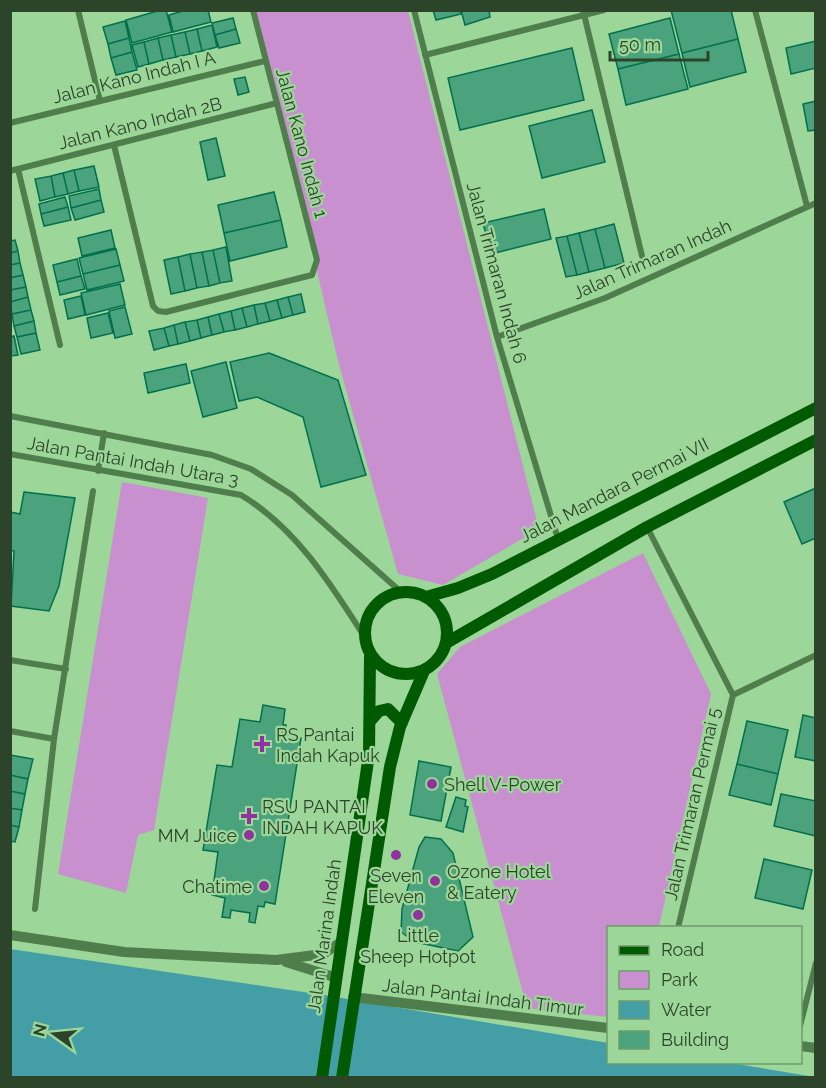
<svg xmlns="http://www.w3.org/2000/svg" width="826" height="1088" font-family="Raleway,sans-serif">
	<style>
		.green { fill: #c990d0 }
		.water { fill: #439ea5 }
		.building { fill: #4aa37d; stroke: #02704d; stroke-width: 1.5 }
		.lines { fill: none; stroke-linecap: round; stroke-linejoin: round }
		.minor { stroke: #4f7e4c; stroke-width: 6 }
		.tertiary { stroke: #4f7e4c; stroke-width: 10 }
		.secondary { stroke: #005a02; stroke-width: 12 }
		.poi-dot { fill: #91339d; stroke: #9cd698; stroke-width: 2 }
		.labels { text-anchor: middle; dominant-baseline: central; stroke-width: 4.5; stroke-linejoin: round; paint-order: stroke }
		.street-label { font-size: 18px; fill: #2c442a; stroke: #9cd698 }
		.poi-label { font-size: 18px; fill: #2c442a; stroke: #9cd698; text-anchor: start }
	</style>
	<rect width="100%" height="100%" fill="#9cd698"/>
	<path class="green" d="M256 11H408L539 529 443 585 398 574 338 361Z
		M122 482 208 498 154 830 138 835 126 893 58 874Z
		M643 553 711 694 659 927 608 928V1017L527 1008 437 674 460 647Z"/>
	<path class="water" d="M10 949 324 995 608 1043V1062L731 1063 815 1077H11Z"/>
	<path class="building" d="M161 10H166L172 32 132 43 126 20Z
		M186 10H208L211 22 173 32 169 15Z
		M433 10H460L461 14 436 20Z
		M461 10H489L490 17 465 25Z
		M671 10H731L738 39 682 53Z
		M233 18 236 29 215 35 212 23Z
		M670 18 679 54 618 69 609 34Z
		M125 21 129 38 108 44 103 27Z
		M212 25 217 47 202 51 197 29Z
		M197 29 202 51 190 54 185 32Z
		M236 29 240 43 219 48 215 35Z
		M185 32 190 54 176 57 171 35Z
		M171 35 176 57 163 60 158 38Z
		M129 38 132 52 111 58 108 44Z
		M158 38 163 60 149 64 144 42Z
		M738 39 746 72 690 87 682 53Z
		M816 41V68L791 74 786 48Z
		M144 42 149 64 138 67 132 45Z
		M572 48 584 100 460 130 448 78Z
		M132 52 137 70 116 75 111 58Z
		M679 54 688 89 626 105 618 69Z
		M245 77 249 92 238 95 234 79Z
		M816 101V130L808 131 803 104Z
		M592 110 605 162 542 178 529 126Z
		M216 138 225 176 208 180 200 142Z
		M94 166 99 187 79 191 74 170Z
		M74 170 79 191 68 194 63 173Z
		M63 173 68 194 55 197 51 176Z
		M51 176 55 197 40 201 35 179Z
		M99 189 101 200 71 208 69 196Z
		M274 192 281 220 224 233 218 205Z
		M65 197 68 207 41 214 39 204Z
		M101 200 104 212 75 220 71 208Z
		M68 207 71 220 44 226 41 214Z
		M544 209 551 239 491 254 483 223Z
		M281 220 287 247 230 261 224 233Z
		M614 224 624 263 605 268 595 229Z
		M595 229 605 268 589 272 579 233Z
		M111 230 115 248 82 256 78 238Z
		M579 233 589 272 577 275 567 236Z
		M567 236 577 275 566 277 556 238Z
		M15 240 18 251 10 253V241Z
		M226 247 232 281 220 283 213 250Z
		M116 249 120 265 83 274 79 258Z
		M213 250 220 283 209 286 202 252Z
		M18 251 20 263 10 265V253Z
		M202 252 209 286 197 288 190 254Z
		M190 254 197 288 185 291 178 257Z
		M178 257 185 291 171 294 164 260Z
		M77 259 81 276 57 282 53 265Z
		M20 263 23 275 10 278V265Z
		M120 265 124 281 87 290 83 274Z
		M23 275 26 287 10 290V278Z
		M81 276 85 289 60 295 57 282Z
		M120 284 125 305 86 315 81 293Z
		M26 287 28 297 10 302V290Z
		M301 294 305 312 293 315 288 297Z
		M81 296 85 315 68 319 64 300Z
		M28 297 31 310 12 314 10 302Z
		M288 297 293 315 282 318 277 300Z
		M277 300 282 318 270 321 265 303Z
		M265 303 270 321 258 324 254 305Z
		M254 305 258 324 247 327 242 308Z
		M125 307 132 334 115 338 109 311Z
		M242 308 247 327 235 330 231 311Z
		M31 310 34 321 14 326 12 314Z
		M231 311 235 330 224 332 219 314Z
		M108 313 113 333 91 338 87 318Z
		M219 314 224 332 212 335 208 317Z
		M208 317 212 335 201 338 197 320Z
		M197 320 201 338 190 341 185 322Z
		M34 321 36 333 17 337 14 326Z
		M185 322 190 341 178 344 174 325Z
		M174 325 178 344 169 346 164 328Z
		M164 328 169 346 154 350 149 331Z
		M36 333 40 350 21 354 17 337Z
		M14 336 18 355 10 356V337Z
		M269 353 338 380 366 475 321 487 303 417 257 397 239 401 230 362Z
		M226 362 237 408 203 417 191 371Z
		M186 364 190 383 148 393 144 373Z
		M816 488V538L802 544 784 502Z
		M24 492 75 498 59 586 49 611 11 606 14 551 10 550V512L20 514Z
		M263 705 285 709 283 725H286L285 735 301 738 275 904 265 902 264 907 258 906 255 923 249 922 250 913 231 910 230 918 222 917 225 898 212 895 218 852 203 850 217 765 232 767 240 719 260 722Z
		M803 715 816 718V761L795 757Z
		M747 721 788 730 778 774 737 764Z
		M10 755 33 759 28 779 10 775Z
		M419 761 451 767 441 821 410 815Z
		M737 764 778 774 771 805 729 795Z
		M10 775 28 779 25 794 10 791Z
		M10 791 25 794 22 810 10 808Z
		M781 794 816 801V836L774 826Z
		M456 797 466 800 465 806 468 807 463 832 446 827Z
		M10 808 22 810 19 827 10 825Z
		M10 825 19 827 15 842 10 841Z
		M425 837 441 839 453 853 473 937 458 951 415 942 401 932 402 909 419 847Z
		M764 859 812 870 803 909 755 898Z"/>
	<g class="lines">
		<path class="minor" d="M78 10 100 101
			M414 10 497 337 558 539
			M583 10 642 256
			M755 10 807 206
			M425 55 604 10
			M10 123 265 61
			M114 145 153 306 158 311 166 312 312 275 317 260 253 10
			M18 169 60 345
			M10 171 277 103
			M497 337 605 298 816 203
			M10 416 212 455 251 469 292 495 401 592
			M10 454 241 495C296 528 330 583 364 636
			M98 471 104 433
			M647 527 733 695 678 928
			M10 660 66 669
			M733 695 816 655
			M10 731 54 739
			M35 909 54 739 93 491
			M800 1026 816 963"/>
		<path class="tertiary" d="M10 935 124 952 276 960 323 954 341 942
			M286 962 337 978
			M353 997 608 1028
			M800 1046 816 1048"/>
		<path class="secondary" d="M365 633a41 41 0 1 1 82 0a41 41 0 1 1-82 0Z
			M426 597 458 588 492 574 816 408
			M446 643 647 527 816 440
			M371 720 379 711 388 709 402 723
			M322 1078 369 754 370 656
			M342 1078 390 767 400 727 424 671"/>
	</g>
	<g class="poi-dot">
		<path d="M259 735h6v6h6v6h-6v6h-6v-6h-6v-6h6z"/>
		<circle cx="432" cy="784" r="6"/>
		<path d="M246 807h6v6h6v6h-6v6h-6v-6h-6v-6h6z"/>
		<circle cx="249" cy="835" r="6"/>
		<circle cx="396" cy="855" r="6"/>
		<circle cx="435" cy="881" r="6"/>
		<circle cx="264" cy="886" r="6"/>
		<circle cx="418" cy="915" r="6"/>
	</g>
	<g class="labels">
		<g class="street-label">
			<text transform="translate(134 77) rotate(-14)">Jalan Kano Indah I A</text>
			<text transform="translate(140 123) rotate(-14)">Jalan Kano Indah 2B</text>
			<text transform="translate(302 143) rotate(75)">Jalan Kano Indah 1</text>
			<text transform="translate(652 259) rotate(-24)">Jalan Trimaran Indah</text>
			<text transform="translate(497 273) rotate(75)">Jalan Trimaran Indah 6</text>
			<text transform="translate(133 461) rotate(10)">Jalan Pantai Indah Utara 3</text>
			<text transform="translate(614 490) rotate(-27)">Jalan Mandara Permai VII</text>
			<text transform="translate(692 804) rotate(-77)">Jalan Trimaran Permai 5</text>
			<text transform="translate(324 936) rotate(-82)">Jalan Marina Indah</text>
			<text transform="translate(483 997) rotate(7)">Jalan Pantai Indah Timur</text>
		</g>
		<g class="poi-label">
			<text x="276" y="734">RS Pantai<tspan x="276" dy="21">Indah Kapuk</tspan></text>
			<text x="444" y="784">Shell V-Power</text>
			<text x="262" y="806">RSU PANTAI<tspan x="262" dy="21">INDAH KAPUK</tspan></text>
			<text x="237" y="835" text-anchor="end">MM Juice</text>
			<text x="447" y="871">Ozone Hotel<tspan x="447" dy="21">&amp; Eatery</tspan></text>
			<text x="396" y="875" text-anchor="middle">Seven<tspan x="396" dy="21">Eleven</tspan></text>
			<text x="252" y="886" text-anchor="end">Chatime</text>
			<text x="418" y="935" text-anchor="middle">Little<tspan x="418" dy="21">Sheep Hotpot</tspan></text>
		</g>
	</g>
	<rect width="826" height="1088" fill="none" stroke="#2c442a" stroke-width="24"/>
	<rect x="607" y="926" width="195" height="138" fill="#9cd698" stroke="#6f9c6c" stroke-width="1.5"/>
	<rect x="619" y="946" width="30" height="9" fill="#005a02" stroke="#6f9c6c" stroke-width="1.5"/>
	<text x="661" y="956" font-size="18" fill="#2c442a">Road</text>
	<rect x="619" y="971" width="30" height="18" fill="#c990d0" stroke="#6f9c6c" stroke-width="1.5"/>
	<text x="661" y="986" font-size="18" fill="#2c442a">Park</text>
	<rect x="619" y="1001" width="30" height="18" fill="#439ea5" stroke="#6f9c6c" stroke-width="1.5"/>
	<text x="661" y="1016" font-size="18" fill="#2c442a">Water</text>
	<rect x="619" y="1031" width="30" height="18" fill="#4aa37d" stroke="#6f9c6c" stroke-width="1.5"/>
	<text x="661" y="1046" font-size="18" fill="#2c442a">Building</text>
	<g transform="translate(54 1034) rotate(285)" stroke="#9cd698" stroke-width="4.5" paint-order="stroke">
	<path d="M0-4.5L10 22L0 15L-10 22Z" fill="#2c442a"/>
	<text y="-9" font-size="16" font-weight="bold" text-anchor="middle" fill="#2c442a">N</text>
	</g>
	<path d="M610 51v9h98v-9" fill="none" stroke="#2c442a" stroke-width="3"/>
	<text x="619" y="51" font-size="18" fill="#2c442a" stroke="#9cd698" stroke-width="4.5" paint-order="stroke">50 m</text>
</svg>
